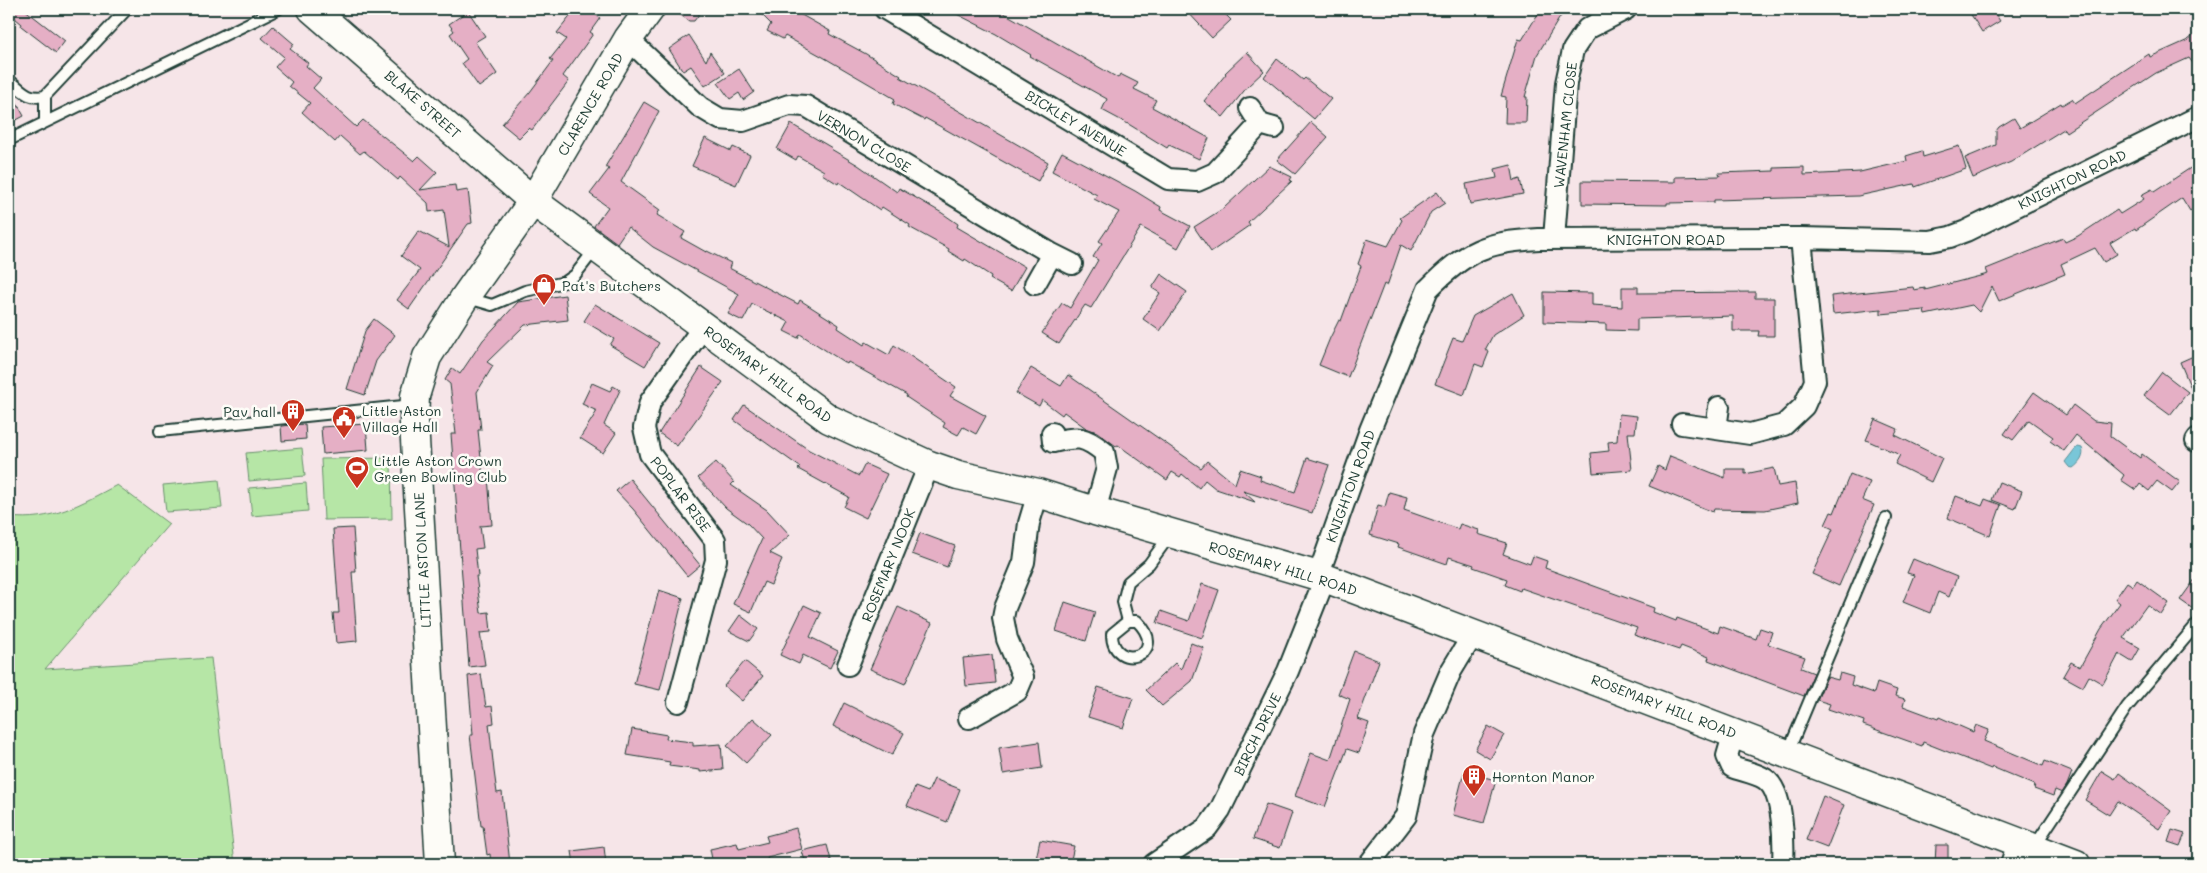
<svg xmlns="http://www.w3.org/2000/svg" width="2207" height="873" font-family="Mali,sans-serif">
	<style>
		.green { fill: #b6e6a6; stroke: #6a926d }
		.water { fill: #79c6d8; stroke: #558f96 }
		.building { fill: #e5afc5; stroke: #1f3d34 }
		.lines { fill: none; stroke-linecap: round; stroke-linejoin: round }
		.lane-casing { stroke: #1f3d34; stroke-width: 14 }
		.street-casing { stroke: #1f3d34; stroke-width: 24 }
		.secondary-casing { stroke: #1f3d34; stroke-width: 31 }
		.primary-casing { stroke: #1f3d34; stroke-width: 31 }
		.lane { stroke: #fdfcf7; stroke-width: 10 }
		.street { stroke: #fdfcf7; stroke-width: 20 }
		.secondary { stroke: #fdfcf7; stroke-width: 28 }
		.primary { stroke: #fdfcf7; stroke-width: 28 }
		.labels { text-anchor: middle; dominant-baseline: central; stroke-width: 5; stroke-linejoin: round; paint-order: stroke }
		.street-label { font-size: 14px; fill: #1f3d34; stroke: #fdfcf7 }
		.poi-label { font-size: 14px; fill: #1f3d34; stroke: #fdfcf7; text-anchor: start }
	</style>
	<rect width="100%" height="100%" fill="#f6e5e8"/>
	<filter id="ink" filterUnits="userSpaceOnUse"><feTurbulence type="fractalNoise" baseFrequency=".02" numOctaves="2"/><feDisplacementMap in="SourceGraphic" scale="10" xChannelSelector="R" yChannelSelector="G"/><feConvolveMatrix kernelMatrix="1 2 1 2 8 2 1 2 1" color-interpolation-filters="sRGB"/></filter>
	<g filter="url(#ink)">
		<path class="green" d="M302 448 305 476 249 481 246 453Z
			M391 458 392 519 324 520 321 459Z
			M219 480 222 508 166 512 163 485Z
			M306 483 308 511 252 516 249 488Z
			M117 485 169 524 45 669 211 658 235 864H9V517C52 522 80 504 117 485Z"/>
		<path class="water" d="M2078 447 2082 448C2085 456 2080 463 2073 468L2069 467 2065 462 2075 449Z"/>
		<path class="building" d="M9 9H24L65 41 56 53 21 26 22 24 9 13Z
			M576 9H599L595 14 600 18 590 32 593 34 563 76 569 81 532 130 529 128 519 138 502 124 530 92 553 61 550 59 566 39 557 33Z
			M672 9H703L694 21H689Z
			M756 9H800L798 13 830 31 829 34 866 54 901 76 900 77 1048 162 1038 181 925 118 924 120 893 104 895 99 823 57 785 36 783 39 767 31 771 24Z
			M947 9H997L1118 78 1120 74 1138 83 1134 89 1156 100 1152 107 1209 138 1199 159 1169 145 1167 148 1130 125 1102 110 1107 99 1030 56 1031 55 996 34Z
			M1185 9H1220L1231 20 1212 38Z
			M1541 9H1565L1537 55 1525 97H1527L1526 123H1505L1506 97 1501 96 1518 39 1522 40Z
			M1978 9H1992L2000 21 1982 32 1970 13Z
			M468 11 485 36 475 42 497 74 479 87 462 63 467 59 450 34 454 31 449 24Z
			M273 26 294 44 290 49 308 63 306 66 321 79 313 88 336 109 356 127 363 120 414 161 419 156 437 172 420 190 455 185 456 192 468 190 472 223 468 224 409 309 397 300 420 270 401 256 419 231 449 247 444 210 429 212 428 203 400 177 398 180 364 151 360 154 340 136 335 142 302 112 310 103 289 86 292 82 275 67 284 57 262 38Z
			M2198 32V70L2189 58 2156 73 2066 132 2064 129 2011 162 1973 178 1965 158 1996 145V131L1999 127 2014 118 2020 128 2061 103 2062 105 2072 99 2075 103 2149 54 2150 57 2188 40Z
			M689 35 706 61 710 52 725 73 705 86 691 66 683 71 669 49Z
			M1247 52 1264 71 1248 86 1223 117 1204 101 1226 74 1225 73Z
			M1277 59 1303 80 1305 78 1331 99 1314 119 1264 77Z
			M739 69 754 92 743 100 739 93 730 99 718 83Z
			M9 89 24 116 9 124Z
			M644 102 659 111 621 182 660 210 657 215 685 232 681 238 706 252 707 251 731 263 729 268 798 304 800 300 839 325 838 328 864 345 866 342 889 355 894 345 956 387 950 396 986 416 976 434 963 427 958 435 943 427 945 423 906 397 907 395 848 362 847 364 800 334 798 338 784 331 789 322 752 304 743 321 728 314 739 294 653 247 628 227 617 243 594 226 608 207 590 194 609 169 605 167Z
			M1311 122 1328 137 1295 174 1277 160Z
			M791 124 832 148 831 149 858 165 897 192 899 188 942 213 958 224 957 227 1025 267 1011 291 990 279 991 276 965 259 964 261 948 251 949 249 909 227 910 225 882 207 880 210 839 182 838 184 822 174 824 171 798 156 796 160 777 149Z
			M705 138 731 151 733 147 750 155 736 185 692 166Z
			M1959 146 1966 169 1915 187 1914 184 1858 196 1714 200V202L1667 203V205L1582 204V181L1675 182V177L1720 176 1719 173 1774 171V168L1804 167V175L1860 172 1907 161 1906 156 1922 151 1923 157Z
			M1062 152 1135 191 1161 207 1160 210 1190 226 1178 248 1141 227 1091 308 1085 305 1059 344 1042 333 1062 303 1070 308 1098 260 1093 257 1102 243 1099 241 1119 212 1094 199 1097 195 1052 171Z
			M2198 163V205L2190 211 2182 198 2136 230 2135 228 2110 243 2117 254 2104 262 2095 248 2061 264 2065 274 1999 301 1992 286 1979 312 1972 305 1925 315 1924 310 1881 314V309L1833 314 1831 296 1913 287 1914 290 1925 288V290L1988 274 1986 269 2063 238 2065 242 2078 236 2117 210 2120 214 2144 199 2141 195 2152 189 2154 192Z
			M1511 165 1514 181 1520 179 1523 194 1470 204 1466 184 1497 178 1495 169Z
			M1269 166 1292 177 1290 180 1292 181 1248 222 1250 225 1211 252 1194 227 1224 208Z
			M1437 192 1445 203 1431 212 1411 251 1401 245 1387 286 1384 284 1348 377 1319 365 1330 338 1339 320 1341 321 1361 266 1358 264 1367 239 1388 246 1402 220 1400 218Z
			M1161 274 1187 292 1160 331 1143 319 1160 293 1152 288Z
			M1622 287H1638V293L1755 292V298H1774V336H1758L1759 331H1733V316L1637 319V331L1606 330V324L1544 322V292L1592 293V305L1622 307Z
			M1513 293 1524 315 1493 335 1485 350 1489 352 1483 367 1475 364 1464 395 1435 384 1453 338 1462 341 1473 316Z
			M565 295 568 320 525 325 487 362 493 366 477 392 481 430H478L483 477H488L492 525 480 526 483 548 475 549 478 576H476L481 613 489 612 491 632 480 633 485 665 469 667 451 434H456L450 384 445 380 452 368 460 374 483 340 518 302Z
			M595 304 659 343 645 366 610 345 614 339 584 321Z
			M374 319 395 335 376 361 365 395 347 389 365 331Z
			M2198 354V405L2180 362Z
			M701 367 723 382 677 446 659 433Z
			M1031 368 1061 386 1068 375 1201 468 1207 461 1235 484 1240 469 1261 476 1260 480 1295 492 1307 458 1329 465 1312 513 1243 491 1255 502 1216 489 1205 480 1199 488 1182 474 1180 477 1172 472 1167 480 1118 445 1116 446 1097 432 1086 428 1064 412 1062 415 1042 400 1039 406 1016 393Z
			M2162 372 2188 392 2170 415 2144 396Z
			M592 383 610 391 613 386 620 390 604 425 616 433 603 453 580 438 597 411 582 404Z
			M2034 392 2066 415 2073 405 2094 421 2111 423 2110 436 2140 458 2142 454 2180 482 2172 492 2157 481 2149 491 2140 484 2136 490 2121 480 2124 475 2076 435 2064 451 2050 441 2053 437 2029 420 2013 440 2004 434Z
			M744 405 809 450 859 476 865 464 887 474 866 518 844 507 849 497 798 469 800 467 734 420Z
			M1619 414 1637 416 1635 433H1628L1632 470 1593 473 1591 453 1609 451 1608 442 1617 441Z
			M1875 419 1898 429 1895 435 1942 458 1931 482 1895 464 1900 455 1866 440Z
			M305 424 306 439 282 441 281 426Z
			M366 424 368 450 323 454 321 427Z
			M1670 456 1725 478V469H1745V474L1774 468 1778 486 1795 483 1798 503 1765 510 1714 509 1713 512 1649 486 1658 466 1665 470Z
			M716 462 734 482 731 485 767 510 790 535 770 553 782 559 771 585 764 582 751 612 733 604 762 539 748 524 726 508 698 478Z
			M1850 474 1870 482 1862 500 1874 505 1839 586 1812 574 1833 529 1825 525 1831 512 1834 513Z
			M630 479 700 565 687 576 633 509 616 491Z
			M1999 482 2022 491 2015 509 1992 500Z
			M1389 492 1407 497 1404 510 1458 529 1460 524 1479 530 1478 534 1507 543 1503 554 1530 564 1533 556 1547 561 1545 568 1654 608 1653 612 1676 621 1677 618 1718 633 1720 626 1756 639 1760 628 1772 632 1768 644 1805 657 1801 668 1814 673 1804 696 1708 660 1709 657 1681 646 1679 650 1634 635 1637 628 1521 588 1520 591 1505 585 1507 579 1473 567 1474 565 1449 557 1447 564 1398 547 1399 544 1370 535 1378 505 1385 507Z
			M1956 496 1982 506 1985 499 2001 505 1990 536 1948 518Z
			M353 528 356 572H352L357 641 336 643 333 613H339L333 529Z
			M920 533 955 546 947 567 912 554Z
			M1913 559 1957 577 1949 597 1938 592 1930 613 1903 602 1914 575 1907 573Z
			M2198 575V601L2193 609 2180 600Z
			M2137 580 2169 603 2161 615 2147 605 2123 638 2140 648 2132 662 2119 654 2103 684 2089 676 2083 687 2063 676 2071 662 2080 667 2101 629 2120 603 2115 599 2127 582 2133 586Z
			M1202 584 1219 590 1202 638 1157 623 1161 611 1189 621Z
			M659 590 683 598 660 690 634 684Z
			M1065 602 1095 612 1086 641 1056 631Z
			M804 605 821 613 810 637 838 651 830 668 803 655 799 664 780 655Z
			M898 607 932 623 905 684 870 669Z
			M740 615 758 629 749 641 729 631Z
			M1191 643 1204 648 1192 681 1162 706 1146 690 1175 663 1181 669Z
			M1354 651 1379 661 1358 719 1369 723 1359 753 1347 749 1325 807 1295 796 1311 753 1330 760 1350 699 1338 694Z
			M992 655 995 683 966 686 963 658Z
			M745 661 763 676 742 701 724 686Z
			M1840 673 1853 677 1851 685 1874 693 1877 683 1897 690 1895 696 1905 699 1903 706 1938 719 1939 717 1973 732 1976 725 1989 730 1984 741 2043 766 2045 761 2072 772 2067 785 2062 793 2055 790 2053 796 2034 789 2035 785 1992 767 1991 769 1923 742 1922 746 1863 725 1864 721 1828 709 1830 704 1817 700 1827 677 1838 680Z
			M481 674 486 707 492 706 494 723 489 724 494 771 497 793 502 792 510 864H491L490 854 487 855 483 826H481L470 735H473L468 676Z
			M1098 687 1133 698 1123 728 1088 717Z
			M844 703 904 733 892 755 833 726Z
			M753 718 772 735 746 763 727 746Z
			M1488 726 1504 735 1490 759 1475 750Z
			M632 729 667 735 666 739 693 742V746L721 744 723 770 700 772V770L669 766 670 762 627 755Z
			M1039 742 1042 768 1003 774 999 748Z
			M2102 771 2115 779 2119 773 2171 811 2159 829 2118 801 2109 815 2085 800Z
			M1464 772 1496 780 1484 823 1453 815Z
			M934 779 960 789 947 822 907 806 915 787 928 792Z
			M1823 796 1844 805 1827 848 1806 840Z
			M1266 804 1292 813 1280 848 1253 839Z
			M796 828 802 849 767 858 769 864H713L710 849 737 843 739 849 768 842 766 836Z
			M2172 830 2185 834 2180 846 2168 842Z
			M1040 840 1074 846 1070 864H1035Z
			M827 845 832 864H806L802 851Z
			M1936 845H1948V864H1935Z
			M604 847 606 864H574L572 851Z"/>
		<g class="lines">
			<g class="lane-casing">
				<path id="lane" d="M9 80C21 89 27 100 45 96
					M45 121V96L127 9
					M9 140 278 9
					M468 298 492 305 525 291 565 282 575 275 596 248
					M160 431 413 405
					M1128 621H1137C1172 656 1112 673 1112 634L1128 621 1123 602 1128 582 1149 564 1170 535
					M1788 752 1886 518
					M2034 847 2127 707 2198 623"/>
			</g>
			<g class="street-casing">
				<path id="street" d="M885 9 1168 179 1197 181 1215 173 1260 124
					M628 39 700 107 720 119 743 121 789 105 806 106 1052 254
					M1250 108 1260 124 1274 128
					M1554 239 1566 83 1573 50 1587 29 1626 9
					M1035 284 1052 254 1072 264
					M1682 424 1716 429 1719 407
					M1716 429 1750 434 1784 425 1804 406 1815 381 1801 238
					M1052 433 1053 442C1078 436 1084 436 1104 452L1107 468 1095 511
					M2196 441 2198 438
					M1318 576 1370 430 1428 289C1467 250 1485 242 1539 239L1801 238 1930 241 1950 237 1966 231 2198 117
					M848 665 929 465
					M678 702 716 560 715 540 650 454 644 428 650 402 703 327
					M969 718 1017 691 1023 677 1007 639 1003 618 1005 608 1024 562 1029 523 1038 493
					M1734 732 1727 756 1732 767C1742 771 1756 773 1765 779 1784 791 1784 844 1783 864
					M1154 864 1207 828 1220 810 1288 671 1325 578
					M1369 864 1406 816 1424 734 1451 671 1474 633
					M2011 864 2018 843"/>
			</g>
			<g class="secondary-casing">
				<path id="secondary" d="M650 9 628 39 533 201 829 419 929 465 958 475 1038 493 1095 511 1325 578 2076 864"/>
			</g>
			<g class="primary-casing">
				<path id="primary" d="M312 9 533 201 465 297 427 357 415 396 414 423 440 864"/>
			</g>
			<use href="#lane" class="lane"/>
			<use href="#street" class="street"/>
			<use href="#secondary" class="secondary"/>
			<use href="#primary" class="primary"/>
		</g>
	</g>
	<defs>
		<g id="shop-pin" transform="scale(1.25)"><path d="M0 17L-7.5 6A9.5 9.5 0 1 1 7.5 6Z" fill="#c8321e" stroke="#fdfcf7"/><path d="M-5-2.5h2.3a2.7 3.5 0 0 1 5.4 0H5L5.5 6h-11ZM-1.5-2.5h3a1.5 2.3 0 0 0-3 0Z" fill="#fff"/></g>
		<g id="building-pin" transform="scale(1.25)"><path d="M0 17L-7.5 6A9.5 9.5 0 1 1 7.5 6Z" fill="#c8321e" stroke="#fdfcf7"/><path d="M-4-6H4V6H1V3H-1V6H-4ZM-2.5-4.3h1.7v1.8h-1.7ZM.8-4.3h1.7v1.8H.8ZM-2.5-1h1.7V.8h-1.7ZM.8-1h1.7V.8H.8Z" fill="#fff"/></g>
		<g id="civic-pin" transform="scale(1.25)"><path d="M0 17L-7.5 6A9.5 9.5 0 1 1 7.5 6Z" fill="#c8321e" stroke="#fdfcf7"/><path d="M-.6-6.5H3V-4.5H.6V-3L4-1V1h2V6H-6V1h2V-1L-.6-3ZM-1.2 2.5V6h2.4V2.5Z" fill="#fff"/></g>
		<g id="stadium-pin" transform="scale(1.25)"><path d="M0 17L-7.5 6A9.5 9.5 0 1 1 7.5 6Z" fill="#c8321e" stroke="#fdfcf7"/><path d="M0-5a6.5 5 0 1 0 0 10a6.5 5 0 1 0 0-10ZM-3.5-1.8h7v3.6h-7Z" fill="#fff"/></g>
	</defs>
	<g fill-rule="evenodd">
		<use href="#shop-pin" x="544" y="285"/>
		<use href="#building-pin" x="293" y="411"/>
		<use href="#civic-pin" x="344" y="418"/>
		<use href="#stadium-pin" x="357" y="468"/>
		<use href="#building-pin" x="1474" y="776"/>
	</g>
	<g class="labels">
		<g class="street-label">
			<text transform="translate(423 104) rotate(41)">BLAKE STREET</text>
			<text transform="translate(590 104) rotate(-60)">CLARENCE ROAD</text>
			<text transform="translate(1076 123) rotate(31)">BICKLEY AVENUE</text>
			<text transform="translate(1565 125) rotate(-84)">WAVENHAM CLOSE</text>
			<text transform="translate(864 141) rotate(31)">VERNON CLOSE</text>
			<text transform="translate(2072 179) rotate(-26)">KNIGHTON ROAD</text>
			<text x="1666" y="239">KNIGHTON ROAD</text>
			<text transform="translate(768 374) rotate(36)">ROSEMARY HILL ROAD</text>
			<text transform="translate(1350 486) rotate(-70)">KNIGHTON ROAD</text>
			<text transform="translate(681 494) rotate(53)">POPLAR RISE</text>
			<text transform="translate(422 560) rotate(-93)">LITTLE ASTON LANE</text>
			<text transform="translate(888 565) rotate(-68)">ROSEMARY NOOK</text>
			<text transform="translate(1283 568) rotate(17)">ROSEMARY HILL ROAD</text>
			<text transform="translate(1664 706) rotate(21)">ROSEMARY HILL ROAD</text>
			<text transform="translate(1257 734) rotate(-64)">BIRCH DRIVE</text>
		</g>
		<g class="poi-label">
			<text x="562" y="285">Pat's Butchers</text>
			<text x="362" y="410">Little Aston<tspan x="362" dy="16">Village Hall</tspan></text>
			<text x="276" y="411" text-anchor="end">Pav hall</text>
			<text x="374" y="460">Little Aston Crown<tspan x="374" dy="16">Green Bowling Club</tspan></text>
			<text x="1492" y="776">Hornton Manor</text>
		</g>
	</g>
	<rect width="2207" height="873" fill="none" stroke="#fdfcf7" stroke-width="30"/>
	<rect x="15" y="15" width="2177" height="843" fill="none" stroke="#1f3d34" stroke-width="2" filter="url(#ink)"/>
</svg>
